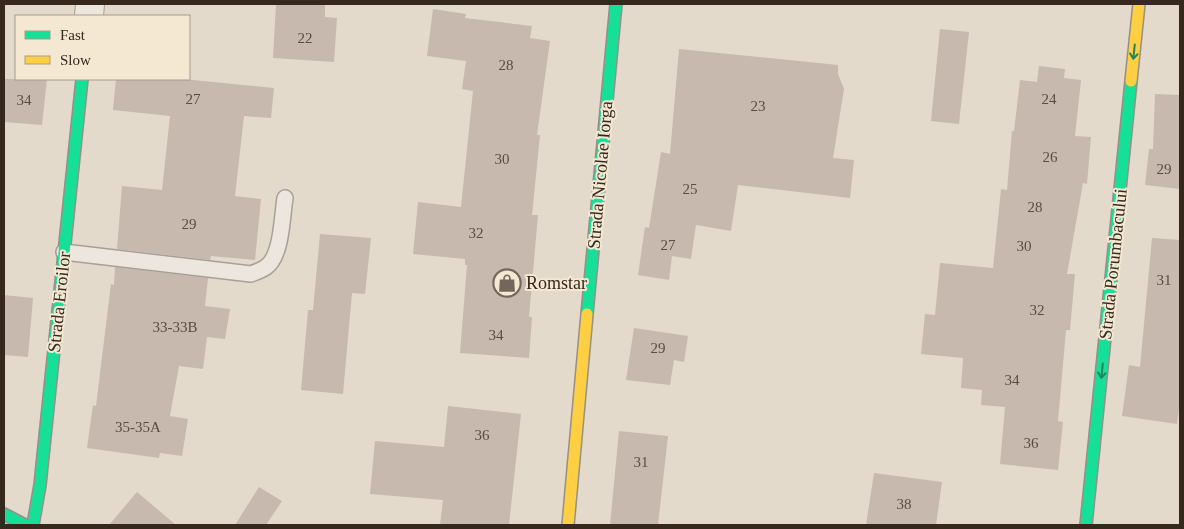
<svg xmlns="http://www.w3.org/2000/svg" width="1184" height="529" font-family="'Times New Roman',serif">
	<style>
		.building { fill: #c7b9ad }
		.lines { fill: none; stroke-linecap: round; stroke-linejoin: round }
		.lane-casing { stroke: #a8a096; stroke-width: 18 }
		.street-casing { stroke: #a8a096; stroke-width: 30 }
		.fast-casing { stroke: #988f86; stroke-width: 14 }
		.slow-casing { stroke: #988f86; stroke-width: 14 }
		.lane { stroke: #ece6de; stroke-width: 15 }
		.street { stroke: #ece6de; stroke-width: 28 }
		.fast { stroke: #16e098; stroke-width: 11 }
		.slow { stroke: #ffcf43; stroke-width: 11 }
		.oneway { stroke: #26845b }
		.labels { text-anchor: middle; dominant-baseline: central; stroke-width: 4; stroke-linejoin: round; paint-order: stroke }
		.number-label { font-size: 15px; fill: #5b4c42 }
		.street-label { font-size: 18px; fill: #37281e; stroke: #f4e8d3 }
		.poi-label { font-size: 18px; fill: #37281e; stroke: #f4e8d3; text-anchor: start }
	</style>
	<rect width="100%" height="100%" fill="#e3dacc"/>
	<path class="building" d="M276 4H325V17L337 18 334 62 273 58Z
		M433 9 466 14 465 18 532 26 530 38 550 41 537 135H540L532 215H538L529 317H532L529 358 460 353 467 265H465V259L413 254 418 202 461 207 473 91 462 89 466 61 427 56Z
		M940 29 969 32 959 124 931 121Z
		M679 49 838 65V74L844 89 833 158 854 160 850 198 738 185 731 231 696 225 691 259 672 256 669 280 638 275 645 227 649 228 661 152 670 154Z
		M1039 66 1065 69 1064 78 1081 80 1075 136 1091 137 1087 184 1083 183 1067 274H1075L1070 330H1066L1058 421 1063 422 1058 470 1000 464 1005 407 981 405 982 390 961 388 963 358 921 354 925 314 935 315 940 263 993 268 1001 189 1007 190 1012 131H1014L1020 80 1037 82Z
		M4 79H47L42 125 4 122Z
		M116 79H183L274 88 271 118 244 116 235 196 261 199 255 260 211 256 210 260 117 249 122 186 162 190 170 116 113 110Z
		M1155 94 1180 95 1179 152H1180V189L1145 185 1149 149H1153Z
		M320 234 371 238 365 294 352 293 343 394 301 390 308 310H313Z
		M1152 238 1180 240V401L1177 424 1122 416 1129 365 1140 367Z
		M115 267 208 278 205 306 230 309 225 339 207 337 203 369 179 366 170 416 188 419 182 456 160 453 159 458 87 448 93 405 96 406 111 284 114 285Z
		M4 295 33 298 28 357 4 355Z
		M634 328 688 336 684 362 674 360 670 385 626 380Z
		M448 406 521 414 509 525H440L443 500 370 494 375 441 444 447Z
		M619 431 668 436 658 525H610Z
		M874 473 942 482 936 525H866Z
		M259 487 282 501 266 525H235Z
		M137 492 176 525H109Z"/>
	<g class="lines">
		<g class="lane-casing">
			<path id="lane" d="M64 252 251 274C256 272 262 270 266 267 282 256 282 216 285 198"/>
		</g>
		<g class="street-casing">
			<path id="street" d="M89 16 90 4"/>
		</g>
		<g class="fast-casing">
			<path id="fast" d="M587 314 616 4
				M4 514 25 525
				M33 525 40 485 82 79
				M1086 525 1131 81"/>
		</g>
		<g class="slow-casing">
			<path id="slow" d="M1131 81 1139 4
				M568 525 587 314"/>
		</g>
		<use href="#lane" class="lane"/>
		<use href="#street" class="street"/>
		<use href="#fast" class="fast"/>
		<use href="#slow" class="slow"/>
	</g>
	<defs><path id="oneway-shaft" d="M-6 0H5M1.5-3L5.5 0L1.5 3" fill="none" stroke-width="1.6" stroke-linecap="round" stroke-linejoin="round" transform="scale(1.25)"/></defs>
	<g class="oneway">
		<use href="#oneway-shaft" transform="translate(1134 52) rotate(96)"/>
		<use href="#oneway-shaft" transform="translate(1102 371) rotate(96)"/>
	</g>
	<defs>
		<g id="shop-ring" transform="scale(1.4375)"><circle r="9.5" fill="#f4e8d3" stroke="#73665b" stroke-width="1.5"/><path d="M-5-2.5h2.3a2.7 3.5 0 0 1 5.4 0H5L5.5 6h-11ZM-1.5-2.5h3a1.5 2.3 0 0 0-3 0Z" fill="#73665b"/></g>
	</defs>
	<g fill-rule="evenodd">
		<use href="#shop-ring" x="507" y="283"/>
	</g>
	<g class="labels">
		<g class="number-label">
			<text x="305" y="38">22</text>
			<text x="506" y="65">28</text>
			<text x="193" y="99">27</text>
			<text x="1049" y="99">24</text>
			<text x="24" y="100">34</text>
			<text x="758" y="106">23</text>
			<text x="1050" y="157">26</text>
			<text x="502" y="159">30</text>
			<text x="1164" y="169">29</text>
			<text x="690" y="189">25</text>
			<text x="1035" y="207">28</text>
			<text x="189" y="224">29</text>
			<text x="476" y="233">32</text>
			<text x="668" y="245">27</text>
			<text x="1024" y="246">30</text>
			<text x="1164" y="280">31</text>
			<text x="1037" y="310">32</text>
			<text x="175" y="327">33-33B</text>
			<text x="496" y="335">34</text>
			<text x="658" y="348">29</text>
			<text x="1012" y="380">34</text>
			<text x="138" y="427">35-35A</text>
			<text x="482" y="435">36</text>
			<text x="1031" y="443">36</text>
			<text x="641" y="462">31</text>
			<text x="904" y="504">38</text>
		</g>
		<g class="street-label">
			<text transform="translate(600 175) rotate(-85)">Strada Nicolae Iorga</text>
			<text transform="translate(1113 264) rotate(-84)">Strada Porumbacului</text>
			<text transform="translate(59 302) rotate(-84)">Strada Eroilor</text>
		</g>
		<g class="poi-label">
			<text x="526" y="283">Romstar</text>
		</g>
	</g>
	<rect width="1184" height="529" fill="none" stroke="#37281e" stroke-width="10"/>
	<rect x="15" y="15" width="175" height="65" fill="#f4e8d3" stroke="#a89b8b"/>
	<rect x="25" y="31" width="25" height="8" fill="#16e098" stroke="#a89b8b"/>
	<text x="60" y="40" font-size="15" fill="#37281e">Fast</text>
	<rect x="25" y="56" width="25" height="8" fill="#ffcf43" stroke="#a89b8b"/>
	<text x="60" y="65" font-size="15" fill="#37281e">Slow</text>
</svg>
